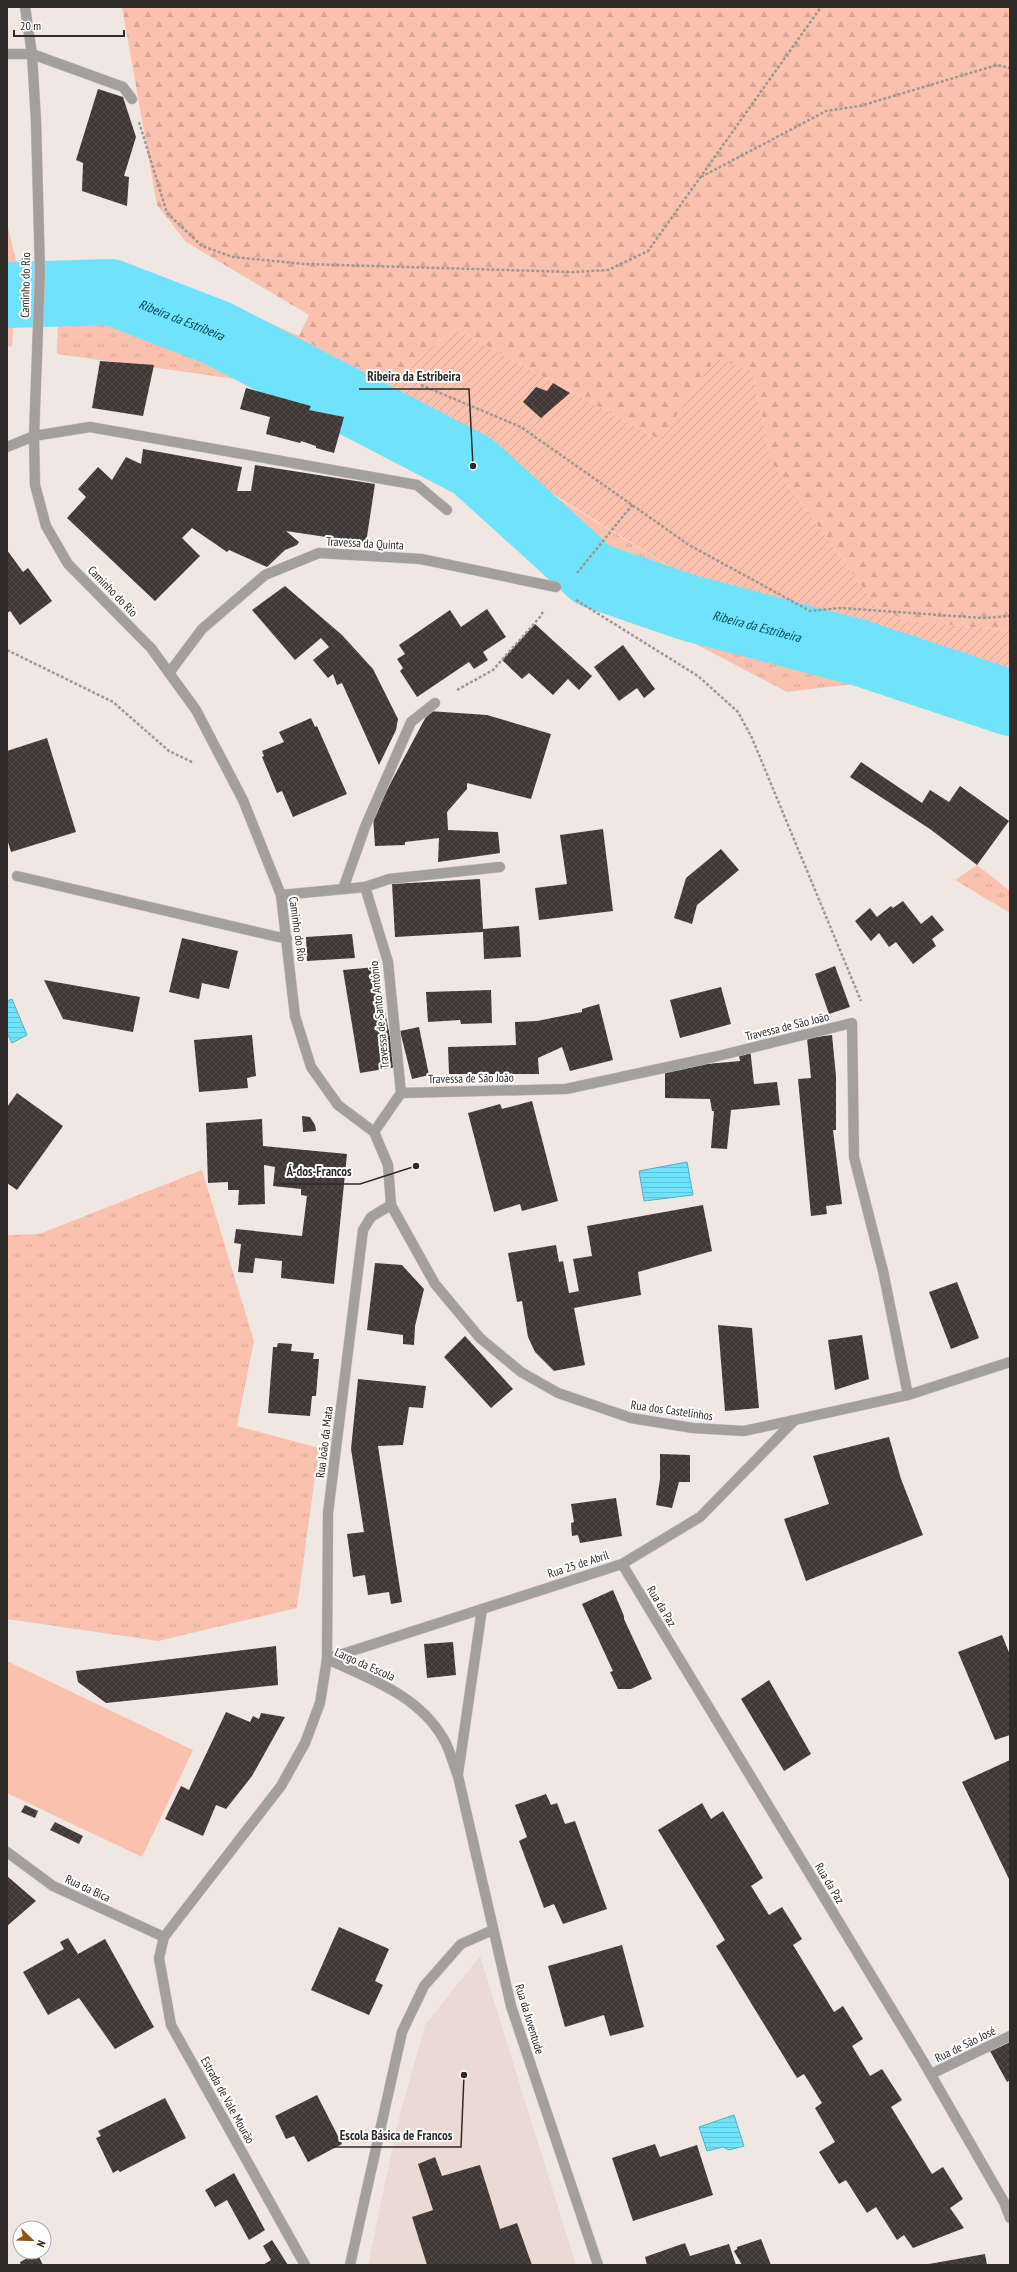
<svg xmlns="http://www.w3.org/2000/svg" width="1017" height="2272" font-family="'PT Sans Narrow',sans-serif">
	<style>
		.built { fill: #ebd9d3 }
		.grass { fill: url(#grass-tufts) }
		.forest { fill: url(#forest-firs) }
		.garden { fill: url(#garden-furrows) }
		.pitch { fill: #fac2ae }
		.water { fill: url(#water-rules); stroke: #5cacbd }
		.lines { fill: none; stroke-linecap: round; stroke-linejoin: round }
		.river { stroke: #6fe3fc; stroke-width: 66 }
		.building { fill: url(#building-cross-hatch) }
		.service-casing { stroke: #cdc5c2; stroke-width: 11 }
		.minor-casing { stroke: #cdc5c2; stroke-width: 11 }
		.tertiary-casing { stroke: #cdc5c2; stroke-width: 11 }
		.path { stroke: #9e9794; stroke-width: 2.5; stroke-dasharray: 3 2; stroke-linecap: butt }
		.service { stroke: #a39f9d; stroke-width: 10 }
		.minor { stroke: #a39f9d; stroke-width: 10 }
		.tertiary { stroke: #a39f9d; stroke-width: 10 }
		.labels { text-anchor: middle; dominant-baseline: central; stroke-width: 4; stroke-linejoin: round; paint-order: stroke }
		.street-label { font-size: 12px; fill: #2f2b2a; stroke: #fff }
		.water-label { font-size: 13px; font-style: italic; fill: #063e48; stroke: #fff }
		.leader { fill: none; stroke: #2f2b2a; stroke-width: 1.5 }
		.callout-dot { fill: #2f2b2a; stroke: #fff; stroke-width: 1.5 }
		.callout-label { font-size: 13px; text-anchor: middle; font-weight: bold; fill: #2f2b2a; stroke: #fff; stroke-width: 4; stroke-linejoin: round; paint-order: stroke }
	</style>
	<defs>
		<pattern id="grass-tufts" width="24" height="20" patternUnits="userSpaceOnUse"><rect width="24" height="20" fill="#fac2ae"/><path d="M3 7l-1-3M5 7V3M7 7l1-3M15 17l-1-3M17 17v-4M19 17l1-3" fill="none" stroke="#d7a796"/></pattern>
		<pattern id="forest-firs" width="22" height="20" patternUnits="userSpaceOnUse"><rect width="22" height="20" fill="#fac2ae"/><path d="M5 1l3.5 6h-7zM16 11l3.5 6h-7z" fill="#d7a796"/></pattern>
		<pattern id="garden-furrows" width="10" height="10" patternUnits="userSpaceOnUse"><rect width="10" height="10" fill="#fac2ae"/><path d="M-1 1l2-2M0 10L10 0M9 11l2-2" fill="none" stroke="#d7a796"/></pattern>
		<pattern id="water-rules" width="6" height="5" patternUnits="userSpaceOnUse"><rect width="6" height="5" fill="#6fe3fc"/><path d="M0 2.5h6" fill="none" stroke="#60c3d8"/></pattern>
		<pattern id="building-cross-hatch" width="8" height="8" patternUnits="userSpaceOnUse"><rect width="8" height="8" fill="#403837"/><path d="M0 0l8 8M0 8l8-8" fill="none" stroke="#534c4b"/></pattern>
	</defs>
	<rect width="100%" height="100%" fill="#f0e7e3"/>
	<path class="built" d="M480 1956 576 2265H368L397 2126 425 2025Z"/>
	<path class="grass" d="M7 224 17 264 12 347 7 346Z
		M59 279 254 316 299 336 484 453 706 589 926 652 983 689 1010 693V721L862 683 787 692 673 632 504 531 362 422 250 381 57 354Z
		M977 865 1010 891V913L955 880Z
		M202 1170 254 1341 237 1426 319 1448 297 1608 158 1641 7 1619V1235L39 1234Z"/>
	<path class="forest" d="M122 7H1010V631L904 620 876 606 772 463 752 371 716 359 660 440 455 329 398 375 385 390 299 336 309 315 186 242 157 205Z"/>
	<path class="garden" d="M455 329 660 440 716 358 752 371 772 463 876 606 904 620 1010 631V693L983 689 926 652 706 589 385 390 398 375Z"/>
	<path class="pitch" d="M7 1661 193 1750 142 1857 7 1793Z"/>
	<path class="water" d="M12 999 27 1035 12 1043 7 1033V1001Z
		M687 1162 693 1195 644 1201 639 1171Z
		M734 2115 744 2146 729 2150 723 2147 707 2151 699 2127Z"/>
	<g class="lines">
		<path class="river" id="s1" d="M7 295 111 292 217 333 473 466 593 575 689 608 860 653 1010 703"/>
	</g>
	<path class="building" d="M98 89 123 97 136 137 124 176 129 177 127 206 82 191 83 163 76 160Z
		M100 361 154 365 143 416 92 408Z
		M553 383 570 393 541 418 523 402 536 387 547 391Z
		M246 388 311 406 309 410 344 417 334 453 316 448V446L301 441 300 443 266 434 270 417 240 409Z
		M143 449 242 467 237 491H251L255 465 375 484 366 543 286 531 299 542 297 545 285 550 267 567 229 550 227 552 192 528 182 538 200 556 155 601 67 518 86 497 78 489 98 467 112 480 126 457 141 464Z
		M7 550 23 572 28 568 52 601 20 625 10 611 7 613Z
		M285 586 342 635 373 669 398 719 396 730 379 765 342 683 337 685 333 674 328 678 313 660 329 647 321 638 295 660 252 610Z
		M487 609 506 637 483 652 488 660 474 669 469 662 417 697 400 671 403 668 397 659 405 654 399 645 450 610 461 627Z
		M535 624 592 676 579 690 568 679 553 695 529 673 522 679 502 660Z
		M623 645 655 689 644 698 637 688 619 701 594 667Z
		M429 711 487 715 551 734 531 799 467 783V789L447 812 448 830 498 832 500 853 438 862 439 838 405 842V845L375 846 373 816Z
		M311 718 315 727 317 726 347 794 293 817 282 791 277 793 262 757 264 756 262 751 284 742 279 732Z
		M47 738 76 832 11 852 7 839V751Z
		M861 762 922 803 930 790 949 802 960 786 1009 821 977 865 930 829 850 777Z
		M603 829 613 911 539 920 535 888 567 884 560 835Z
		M721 849 739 870 697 905 692 924 674 918 686 878Z
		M480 879 483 929 519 926 521 957 484 959 483 932 395 937 392 884Z
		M903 901 921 924 932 915 944 930 932 939 936 946 913 964 896 942 889 947 879 933 871 941 855 921 870 908 877 917 891 906 893 908Z
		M352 934 355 958 307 961 306 937Z
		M182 938 238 951 229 989 202 983 199 999 169 992Z
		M835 966 850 1007 829 1014 815 974Z
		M376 967 396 1067 360 1073 343 970Z
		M44 980 140 997 133 1032 63 1019Z
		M721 987 731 1024 680 1038 670 1000Z
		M491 990 492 1023 461 1024 460 1020 428 1022 426 992Z
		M599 1004 613 1060 570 1071 562 1047 538 1058 539 1074H449L448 1047 516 1045 515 1022 537 1021 582 1012V1009Z
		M419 1027 429 1075 412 1079 400 1031Z
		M252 1035 256 1076 247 1078 248 1088 199 1092 194 1040Z
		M832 1035 836 1076V1130H833L842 1204 826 1206 827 1214 811 1216 798 1079 811 1078 807 1038Z
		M750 1048 754 1084 777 1082 780 1105 731 1110 727 1149 711 1148 714 1111H712L710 1099 665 1098V1064H707L740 1061 738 1049Z
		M17 1093 63 1126 17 1190 7 1183V1107Z
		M532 1101 558 1201 522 1211 520 1204 494 1212 468 1113 500 1104 502 1109Z
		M302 1116 310 1117 315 1125 316 1131 303 1132Z
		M262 1119 263 1146 347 1154 334 1284 281 1278 282 1261 255 1258 253 1273 238 1272 241 1244 234 1243 236 1229 302 1236 307 1196 301 1195V1189L273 1186 275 1167 264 1165 265 1204 238 1205 239 1190H228V1182L208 1183 206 1123Z
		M703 1205 712 1251 638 1272 641 1295 574 1308 585 1365 554 1371 535 1352 528 1337 522 1301 517 1302 508 1253 556 1245 559 1262 563 1261 569 1293 579 1291 573 1259 592 1256 587 1226Z
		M375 1263 402 1265 424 1289 415 1326 414 1345 403 1344V1335L367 1330Z
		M957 1282 979 1338 951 1349 929 1292Z
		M718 1325 752 1328 759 1408 725 1411Z
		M862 1335 869 1379 835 1390 828 1340Z
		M465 1336 513 1389 491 1408 444 1357Z
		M278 1343 292 1344 291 1351 314 1353 313 1359H319L316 1396H312L310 1416 268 1413 273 1347H277Z
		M358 1379 426 1386 423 1408 409 1407 403 1445 378 1446 402 1602 391 1604 389 1592 368 1595 365 1575 353 1577 347 1534 364 1532 351 1449Z
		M889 1437 901 1479 923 1535 806 1581 784 1519 829 1504 813 1456Z
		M660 1454 690 1455V1482H679L672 1508 656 1505 660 1479Z
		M616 1498 622 1536 580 1543 578 1535 572 1536 571 1523 574 1522 571 1504Z
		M613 1590 624 1616V1619L652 1679 631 1689H618L610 1672 613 1671 582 1604Z
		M1002 1635 1010 1655V1735L995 1740 958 1652Z
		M453 1642 456 1675 427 1678 424 1644Z
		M276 1646 278 1685 106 1703 78 1682 76 1671Z
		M769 1680 811 1754 784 1771 741 1699Z
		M226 1712 250 1722 253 1716 259 1719 261 1713 285 1717 252 1776 226 1809 216 1805 203 1836 165 1819 181 1786 189 1790Z
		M1010 1760V1881L962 1782Z
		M546 1794 551 1805 557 1803 565 1824 575 1821 607 1909 563 1924 554 1904 544 1908 519 1841 527 1837 515 1805Z
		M702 1803 711 1819 723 1811 763 1878 751 1886 769 1915 782 1907 802 1939 793 1945 834 2012 843 2006 863 2039 852 2046 870 2076 882 2069 902 2100 891 2107 932 2174 943 2167 963 2199 950 2208 964 2228 913 2248 904 2235 897 2240 876 2207 867 2213 846 2180 839 2184 819 2152 835 2142 815 2108 822 2103 804 2074 797 2078 716 1946 725 1940 658 1830Z
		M25 1805 38 1811 35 1818 21 1812Z
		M55 1822 83 1836 79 1844 50 1830Z
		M7 1876 36 1901 7 1926Z
		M339 1927 389 1949 375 1981 383 1985 369 2015 311 1990Z
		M68 1938 78 1954 105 1939 154 2027 115 2049 79 1998 48 2015 23 1972 64 1949 60 1942Z
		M622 1945 644 2027 610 2036 604 2015 565 2027 548 1966Z
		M1010 2042V2080L1007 2082 990 2051Z
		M317 2095 342 2144 308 2162 294 2136 286 2139 275 2116Z
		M165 2098 186 2138 120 2172 118 2170 113 2173 96 2138 101 2136 98 2131Z
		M655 2144 660 2157 697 2145 713 2195 633 2221 612 2158Z
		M435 2157 442 2176 480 2165 500 2229 517 2223 532 2265H427L412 2217 433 2210 418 2164Z
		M234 2173 265 2230 249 2240 227 2200 215 2207 205 2190Z
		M761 2239 771 2265H742L734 2251 737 2249V2247Z
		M272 2240 288 2265H263L271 2260 263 2246Z
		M685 2243 690 2256 729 2244 736 2265H647L645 2257Z
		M37 2253 43 2265H21L20 2262Z
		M985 2254 987 2265H929V2264Z"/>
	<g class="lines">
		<g class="service-casing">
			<path id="service" d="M7 54H32L123 87 132 99
				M34 436 90 427 417 485 447 510
				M169 673 202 629 265 575 319 553 421 559 556 587
				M17 876 287 939
				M365 887 389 879 500 867
				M343 889 365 827 411 722 435 703
				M931 2074 1010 2036"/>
		</g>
		<g class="minor-casing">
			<path id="minor" d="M7 447 34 436
				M281 895 365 887 388 962 401 1093
				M374 1132 401 1093 566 1089 714 1057 852 1023 854 1157 883 1271 908 1395
				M622 1564 923 2061 1004 2202 1010 2218
				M327 1659C370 1679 418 1695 443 1738 450 1749 453 1764 458 1776L511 2006 598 2265
				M458 1774 482 1609
				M7 1852 53 1886 164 1937
				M350 2265 402 2032 424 1986 461 1944 493 1930"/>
		</g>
		<g class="tertiary-casing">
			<path id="tertiary" d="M25 7 32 54 36 121 40 272 34 436 35 485 46 526 68 564 151 648 196 710 243 800 281 895 295 1016 311 1067 338 1105 374 1132 388 1165 391 1205 435 1284 480 1338 521 1372 558 1393 631 1418 693 1428 744 1431 908 1395 1010 1362
				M327 1659 622 1564 700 1517 795 1420
				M305 2265 171 2025 159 1958 164 1937 281 1786 305 1743 320 1703 327 1659 328 1513 363 1230 371 1217 391 1205"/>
		</g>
		<path class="path" d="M139 122 167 213 202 246 233 257 304 264 574 272 608 270 648 251 821 7
			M701 177 826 111 860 106 997 65 1010 68
			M421 385 521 427 689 545 810 611 840 608 983 618 1010 616
			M577 573 633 504
			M576 600 698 676 738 712 752 738 861 1001
			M7 650 113 702 169 751 194 763
			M457 690 493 670 540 617 544 610"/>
		<use href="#service" class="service"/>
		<use href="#minor" class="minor"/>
		<use href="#tertiary" class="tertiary"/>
	</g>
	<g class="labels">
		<g class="street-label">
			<text transform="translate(25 285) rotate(-89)">Caminho do Rio</text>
			<text transform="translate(365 543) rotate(3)">Travessa da Quinta</text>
			<text transform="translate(113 591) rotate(46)">Caminho do Rio</text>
			<text transform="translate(298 929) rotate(82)">Caminho do Rio</text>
			<text transform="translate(379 1015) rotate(-96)">Travessa de Santo António</text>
			<text transform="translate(787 1026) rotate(-14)">Travessa de São João</text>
			<text transform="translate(471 1078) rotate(-1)">Travessa de São João</text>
			<text transform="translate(672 1410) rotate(8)">Rua dos Castelinhos</text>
			<text transform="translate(324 1442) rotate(-83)">Rua João da Mata</text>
			<text transform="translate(578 1564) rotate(-18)">Rua 25 de Abril</text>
			<text transform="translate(662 1606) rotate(59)">Rua da Paz</text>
			<text transform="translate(365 1664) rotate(24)">Largo da Escola</text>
			<text transform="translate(830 1883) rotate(59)">Rua da Paz</text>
			<text transform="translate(88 1888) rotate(25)">Rua da Bica</text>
			<text transform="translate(530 2019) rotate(73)">Rua da Juventude</text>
			<text transform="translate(965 2044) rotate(-26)">Rua de São José</text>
			<text transform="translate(228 2100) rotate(61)">Estrada de Vale Mourão</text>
		</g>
		<g class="water-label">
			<text stroke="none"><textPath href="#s1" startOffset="180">Ribeira da Estribeira</textPath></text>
			<text stroke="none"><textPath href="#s1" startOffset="840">Ribeira da Estribeira</textPath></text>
		</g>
	</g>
	<path class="leader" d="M473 466L469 389H359M416 1166L360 1184H279M464 2075L461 2147H332"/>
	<g class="callout-dot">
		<circle cx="473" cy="466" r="4"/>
		<circle cx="416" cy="1166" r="4"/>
		<circle cx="464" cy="2075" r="4"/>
	</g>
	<g class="callout-label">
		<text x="414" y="381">Ribeira da Estribeira</text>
		<text x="319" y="1176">Á-dos-Francos</text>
		<text x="396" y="2140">Escola Básica de Francos</text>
	</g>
	<rect width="1017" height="2272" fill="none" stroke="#2f2b2a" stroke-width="16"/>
	<g transform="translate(32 2240) rotate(113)"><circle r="19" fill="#ffffff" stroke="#acaaaa"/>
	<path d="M0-3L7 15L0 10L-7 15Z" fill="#8e550e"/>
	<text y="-6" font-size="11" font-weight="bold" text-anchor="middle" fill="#2f2b2a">N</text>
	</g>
	<path d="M14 30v6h110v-6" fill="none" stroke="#2f2b2a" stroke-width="2"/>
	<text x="20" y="30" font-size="12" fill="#2f2b2a" stroke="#ffffff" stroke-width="3" paint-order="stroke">20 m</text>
</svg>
